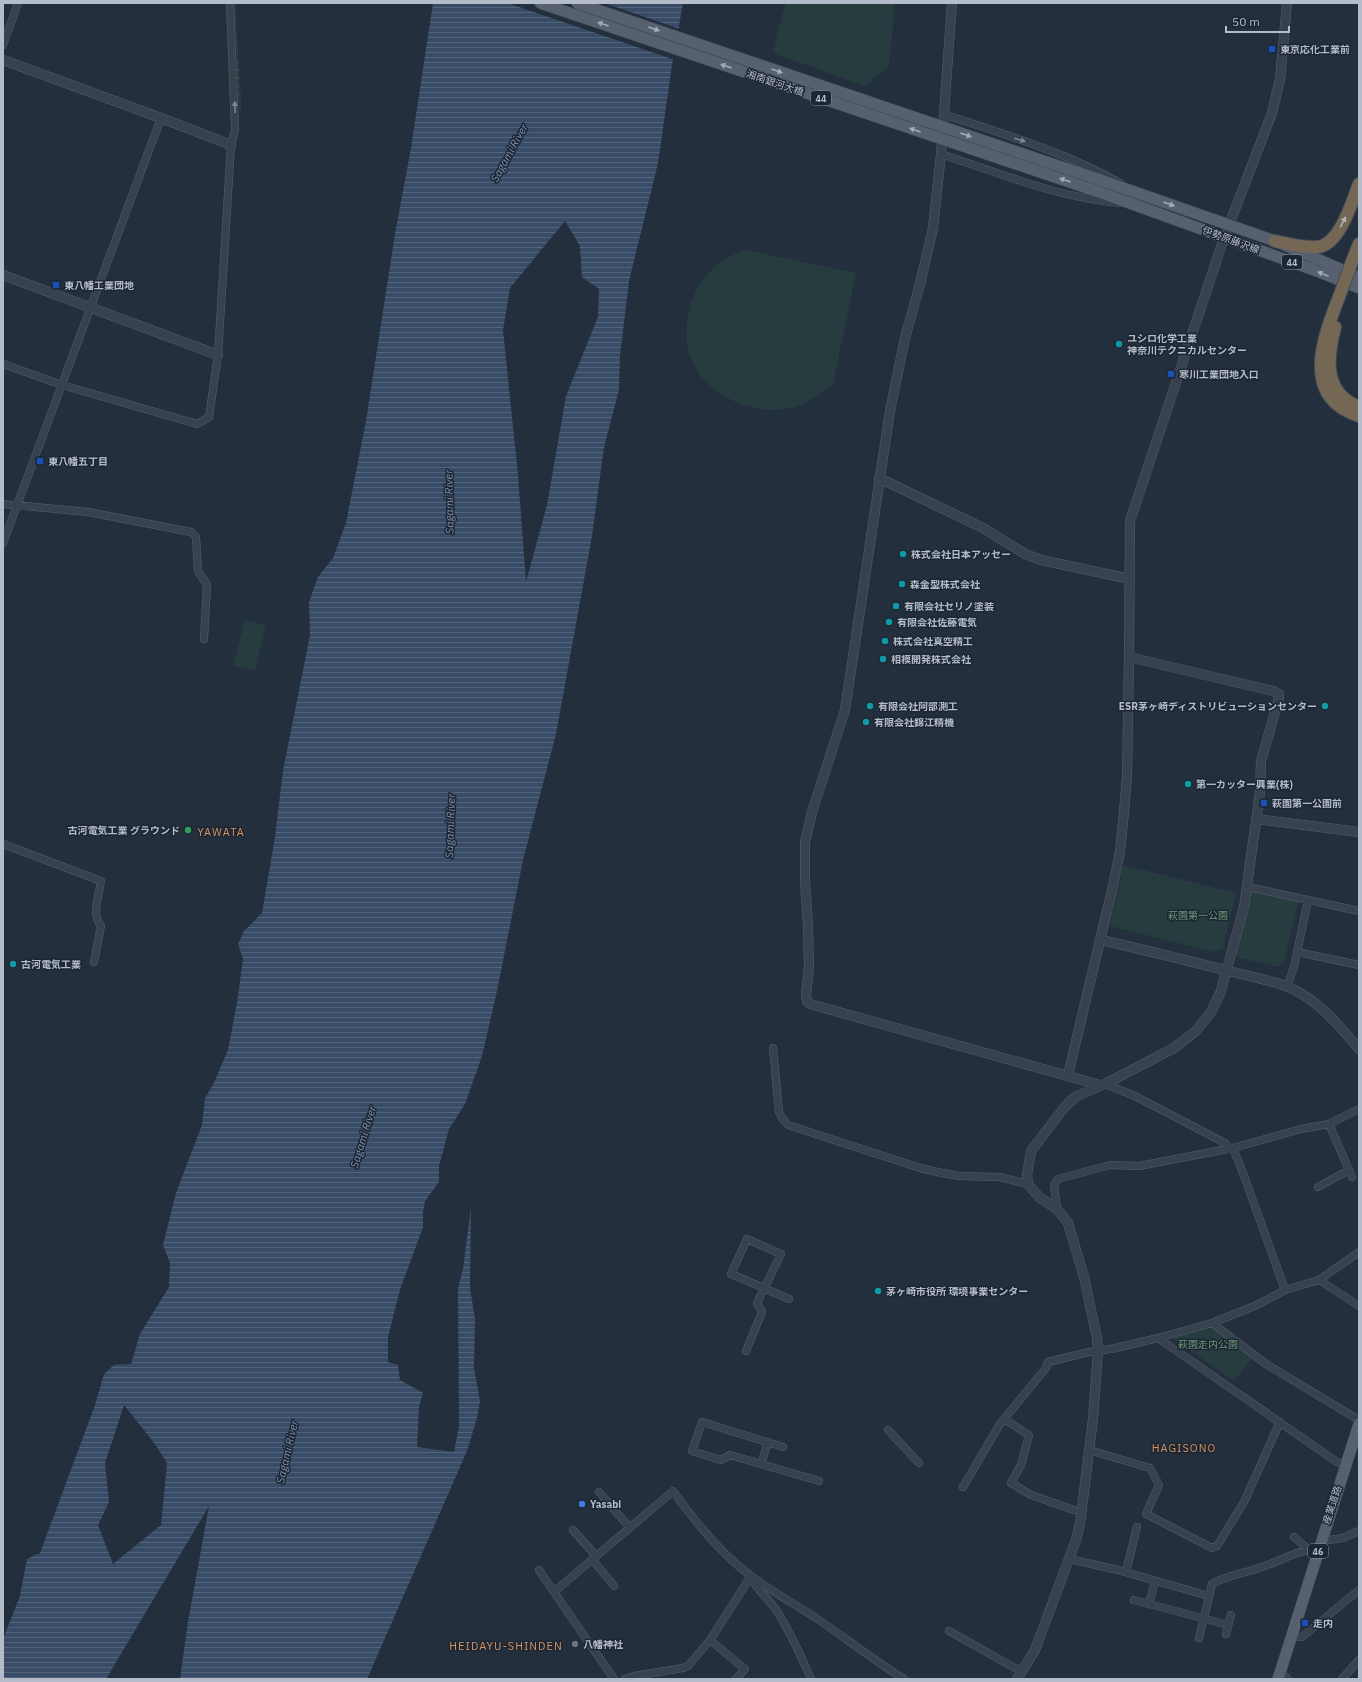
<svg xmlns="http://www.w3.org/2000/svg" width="1362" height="1682" font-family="'IBM Plex Sans','Noto Sans JP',sans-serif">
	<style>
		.grass { fill: url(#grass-dots) }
		.park { fill: #263c3f }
		.water { fill: url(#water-rules); fill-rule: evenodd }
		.pier { fill: #242f3e }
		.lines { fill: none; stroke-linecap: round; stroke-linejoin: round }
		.minor-casing { stroke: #565f6c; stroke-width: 8 }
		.tertiary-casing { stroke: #565f6c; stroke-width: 10 }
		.primary-casing { stroke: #414a57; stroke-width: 12 }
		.motorway-casing { stroke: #434c59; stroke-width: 14 }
		.minor { stroke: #38414e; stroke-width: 7 }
		.tertiary { stroke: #38414e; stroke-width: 9 }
		.primary { stroke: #56606e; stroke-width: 11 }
		.motorway { stroke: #746855; stroke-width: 12 }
		.primary-bridge-casing { stroke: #414a57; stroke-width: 12; stroke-linecap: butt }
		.motorway-bridge-casing { stroke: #434c59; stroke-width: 14; stroke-linecap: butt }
		.primary-bridge { stroke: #56606e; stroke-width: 11 }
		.motorway-bridge { stroke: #746855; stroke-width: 12 }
		.oneway { fill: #a1aab7 }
		.oneway2 { fill: #7c8592 }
		.oneway3 { fill: #aeb4bd }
		.transit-dot { fill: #1a4fb4; stroke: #1d2633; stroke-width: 1.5 }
		.culture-dot { fill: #0f9aa8; stroke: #1d2633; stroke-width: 1.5 }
		.leisure-dot { fill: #2e9e5b; stroke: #1d2633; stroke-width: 1.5 }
		.shop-dot { fill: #3f7fe0; stroke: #1d2633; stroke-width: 1.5 }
		.worship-dot { fill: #6b7280; stroke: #1d2633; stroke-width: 1.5 }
		.labels { text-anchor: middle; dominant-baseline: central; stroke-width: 3; stroke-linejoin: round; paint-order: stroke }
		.shield { fill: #1d2633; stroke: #878f9c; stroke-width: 1 }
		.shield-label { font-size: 9px; font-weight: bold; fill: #b4bcc9 }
		.poi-label { font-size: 10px; font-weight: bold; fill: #b4bcc9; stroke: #1d2633; text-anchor: start }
		.street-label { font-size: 10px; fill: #b4bcc9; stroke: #1d2633 }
		.park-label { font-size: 10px; fill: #6b9a76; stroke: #1d2633 }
		.water-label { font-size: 11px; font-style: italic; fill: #7c92b1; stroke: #1d2633 }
		.neighbourhood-label { font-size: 11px; letter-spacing: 1px; fill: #d59563; stroke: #1d2633 }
	</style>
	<defs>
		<pattern id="grass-dots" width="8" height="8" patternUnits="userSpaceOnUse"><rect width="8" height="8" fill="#263c3f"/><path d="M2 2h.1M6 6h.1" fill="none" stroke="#435659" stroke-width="1.8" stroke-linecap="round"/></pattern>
		<pattern id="water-rules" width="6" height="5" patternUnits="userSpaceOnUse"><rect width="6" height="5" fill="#394c67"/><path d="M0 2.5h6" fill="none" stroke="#53647b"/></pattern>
	</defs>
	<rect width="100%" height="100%" fill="#242f3e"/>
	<path class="grass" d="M232 3H235L241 100V113L239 112Z"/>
	<path class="park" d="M786 3H895L889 66 865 86 773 53 778 30Z
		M745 250 856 273 833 384C820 394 808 404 791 408 752 417 702 394 689 354 686 345 686 334 687 324 691 288 710 262 745 250Z
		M245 620 266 625 255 671 233 666Z
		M1123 865 1236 893 1223 948 1214 952 1110 926Z
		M1251 890 1299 899 1284 962 1278 967 1239 958 1235 954Z
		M1208 1328 1215 1329 1252 1358 1234 1381 1175 1340V1336Z"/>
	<path class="water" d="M433 3H683L672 65 658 163 629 281 620 356 619 390 604 447 592 536 556 734 523 860 497 991 482 1056 465 1104 449 1129 439 1166V1182L425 1201 423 1212V1227L400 1290 388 1337V1362L398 1365 400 1380 423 1393 419 1407 417 1447 454 1452 459 1426 458 1288 463 1269 471 1207 470 1288 475 1319 474 1368 480 1401 477 1418 467 1451 367 1679H180L188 1622 209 1506 106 1679H3V1639L20 1596 27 1559 40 1553 94 1408 104 1374 114 1365 131 1364 140 1334 169 1287 170 1263 163 1245 176 1193 202 1125 205 1098 214 1083 228 1050 237 1003 243 959 238 944 244 931 262 913 275 837 283 771 310 635 309 602 318 577 333 558 346 523 366 421 395 234 411 148ZM565 221 580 246 582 277 599 289 598 317 566 396 547 505 526 582 518 475 503 330 510 288ZM124 1405 155 1444 167 1463 161 1525 113 1564 98 1525 109 1502 105 1463Z"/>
	<path class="pier" d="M507 3H604L680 29 675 60Z"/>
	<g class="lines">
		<g class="minor-casing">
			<path id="minor" d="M3 45 18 3
				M943 114C1003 134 1065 152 1120 183
				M941 154C999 173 1059 198 1120 203
				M3 364 62 385 197 424 209 417 218 355 231 145 235 130 230 3
				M3 504 88 512 191 532 196 537 198 571 207 585 204 639
				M3 543 161 118
				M3 844 101 881C99 896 91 914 101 926L94 962
				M1248 887 1359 911
				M1297 952 1359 965
				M1287 987 1294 967 1308 900
				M773 1048 779 1112 782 1118 788 1125 920 1168 942 1173 959 1176 999 1177 1028 1184
				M1105 1084 1135 1096 1225 1143 1229 1148
				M1329 1124 1352 1177
				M1233 1148 1243 1173 1285 1290
				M1318 1187 1349 1170
				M1057 1209 1054 1185 1058 1179 1110 1165 1139 1166 1233 1148 1301 1129 1329 1124 1359 1109
				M1319 1280 1359 1252
				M1212 1323 1266 1364 1359 1420
				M1158 1338 1337 1462 1345 1465
				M746 1351 762 1312 757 1303 781 1254 747 1239 731 1274 789 1299
				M1004 1419 1029 1435 1021 1465 1011 1483 1031 1495 1074 1510
				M888 1430 919 1463
				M783 1447 702 1422 692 1451 721 1460 730 1455 819 1481
				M1089 1450 1150 1468 1159 1485 1146 1514 1212 1548 1217 1546 1244 1502 1280 1422
				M761 1464 768 1442
				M963 1487 1000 1424 1046 1368 1048 1362 1089 1352 1111 1349 1158 1338 1212 1323 1257 1305 1285 1290 1319 1280 1359 1306
				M599 1492 630 1528
				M573 1530 596 1556
				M1294 1537 1308 1549
				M1321 1541 1343 1538 1359 1531
				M592 1559 614 1586
				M1069 1559 1118 1570 1209 1596
				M539 1570 554 1592 673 1491C695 1522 720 1553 751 1576 772 1592 797 1605 819 1620 848 1640 875 1661 904 1679
				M1126 1572 1137 1527
				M751 1576C756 1591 770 1599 778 1613 791 1634 801 1656 811 1679
				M554 1592 614 1679
				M1134 1600 1228 1625
				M1149 1604 1155 1581
				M949 1631 1022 1672
				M1226 1634 1231 1615
				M1291 1636 1302 1637 1359 1590
				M1199 1638 1212 1584C1227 1575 1246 1573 1262 1567 1281 1561 1299 1549 1318 1549
				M710 1640 745 1669 736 1679
				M1280 1672 1288 1679
				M625 1679 634 1676 683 1668 688 1666 710 1640 751 1576
				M1342 1679 1359 1660"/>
		</g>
		<g class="tertiary-casing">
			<path id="tertiary" d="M952 3 941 154 933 228 920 284 905 338 890 411 845 710 812 812 805 842V881L808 926 809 967 806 995 807 1001 810 1004 1100 1085
				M3 60 161 118 231 145
				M3 275 218 355
				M879 478 983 528 1025 554 1041 560 1130 579
				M1256 819 1359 832
				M1101 940C1145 950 1189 961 1233 972 1256 978 1282 982 1302 994 1325 1008 1342 1029 1359 1049
				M1068 1075 1112 890 1120 852 1124 812 1127 777 1129 657 1130 521 1224 238 1272 113 1280 79 1287 3
				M1017 1679 1035 1650 1076 1540 1080 1524 1093 1419 1098 1351 1097 1338 1084 1277 1068 1223 1057 1209 1039 1197 1028 1184 1027 1175 1031 1151 1067 1104 1077 1096 1105 1084 1174 1048 1196 1031 1211 1012 1221 991 1244 907 1260 792 1261 761 1279 698V694L1273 691 1129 657"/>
		</g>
		<g class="primary-casing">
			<path id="primary" d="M1106 182 1275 241 1359 277
				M1102 193 1314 270 1359 288
				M1278 1679 1359 1424"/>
		</g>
		<g class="motorway-casing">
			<path id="motorway" d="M1275 241C1288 244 1304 248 1318 247 1340 244 1352 202 1359 184
				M1353 259 1359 244
				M1339 297C1323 338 1300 397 1359 416
				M1335 327C1327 358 1323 393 1359 407"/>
		</g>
		<use href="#minor" class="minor"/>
		<use href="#tertiary" class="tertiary"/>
		<use href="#primary" class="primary"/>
		<use href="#motorway" class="motorway"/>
		<g class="primary-bridge-casing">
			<path id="primary-bridge" d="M540 3 1102 193
				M577 3 1106 182"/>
		</g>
		<g class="motorway-bridge-casing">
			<path id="motorway-bridge" d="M1339 297 1353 259"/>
		</g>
		<use href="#primary-bridge" class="primary-bridge"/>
		<use href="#motorway-bridge" class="motorway-bridge"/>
	</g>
	<defs><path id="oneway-solid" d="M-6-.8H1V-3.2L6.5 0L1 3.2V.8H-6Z"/></defs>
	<g class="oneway">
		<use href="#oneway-solid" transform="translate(603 24) rotate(-161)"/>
		<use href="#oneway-solid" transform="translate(654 29) rotate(19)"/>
		<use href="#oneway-solid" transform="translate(726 66) rotate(-161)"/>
		<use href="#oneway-solid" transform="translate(777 71) rotate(19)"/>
		<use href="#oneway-solid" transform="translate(915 130) rotate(-161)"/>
		<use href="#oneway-solid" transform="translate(966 135) rotate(19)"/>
		<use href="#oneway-solid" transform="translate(1065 180) rotate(-161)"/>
		<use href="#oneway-solid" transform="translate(1169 204) rotate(20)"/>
		<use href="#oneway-solid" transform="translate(1323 274) rotate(-158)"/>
	</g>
	<g class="oneway2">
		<use href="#oneway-solid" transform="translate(235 107) rotate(-92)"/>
		<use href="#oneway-solid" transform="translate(1020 140) rotate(18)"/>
	</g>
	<use class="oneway3" href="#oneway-solid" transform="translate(1343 222) rotate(-63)"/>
	<g class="transit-dot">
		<rect x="1268" y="45" width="8" height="8" rx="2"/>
		<rect x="52" y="281" width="8" height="8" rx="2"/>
		<rect x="1167" y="370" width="8" height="8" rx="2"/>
		<rect x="36" y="457" width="8" height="8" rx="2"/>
		<rect x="1260" y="799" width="8" height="8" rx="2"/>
		<rect x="1301" y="1619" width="8" height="8" rx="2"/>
	</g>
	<g class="culture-dot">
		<circle cx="1119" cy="344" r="4"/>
		<circle cx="903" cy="554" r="4"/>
		<circle cx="902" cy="584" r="4"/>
		<circle cx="896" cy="606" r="4"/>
		<circle cx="889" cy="622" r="4"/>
		<circle cx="885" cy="641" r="4"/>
		<circle cx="883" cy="659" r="4"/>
		<circle cx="870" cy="706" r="4"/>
		<circle cx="1325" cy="706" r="4"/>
		<circle cx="866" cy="722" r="4"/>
		<circle cx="1188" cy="784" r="4"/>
		<circle cx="13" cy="964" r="4"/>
		<circle cx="878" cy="1291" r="4"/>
	</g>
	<circle class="leisure-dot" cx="188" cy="830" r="4"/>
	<circle class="shop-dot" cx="582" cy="1504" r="4"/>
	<circle class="worship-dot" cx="575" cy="1644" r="4"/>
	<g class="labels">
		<g class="shield">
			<rect x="811" y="91" width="20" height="14" rx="3"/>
			<rect x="1282" y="255" width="20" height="14" rx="3"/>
			<rect x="1308" y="1544" width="20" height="14" rx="3"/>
		</g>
		<g class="shield-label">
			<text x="821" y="98">44</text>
			<text x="1292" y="262">44</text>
			<text x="1318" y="1551">46</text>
		</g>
		<g class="poi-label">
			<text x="1280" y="49">東京応化工業前</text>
			<text x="64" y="285">東八幡工業団地</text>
			<text x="1127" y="338">ユシロ化学工業<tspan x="1127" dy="12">神奈川テクニカルセンター</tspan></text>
			<text x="1179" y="374">寒川工業団地入口</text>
			<text x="48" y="461">東八幡五丁目</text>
			<text x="911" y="554">株式会社日本アッセー</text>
			<text x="910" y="584">森金型株式会社</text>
			<text x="904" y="606">有限会社セリノ塗装</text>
			<text x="897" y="622">有限会社佐藤電気</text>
			<text x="893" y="641">株式会社真空精工</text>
			<text x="891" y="659">相模開発株式会社</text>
			<text x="878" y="706">有限会社阿部測工</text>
			<text x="1317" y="706" text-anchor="end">ESR茅ヶ崎ディストリビューションセンター</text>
			<text x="874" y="722">有限会社錦江精機</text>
			<text x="1196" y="784">第一カッター興業(株)</text>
			<text x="1272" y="803">萩園第一公園前</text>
			<text x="180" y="830" text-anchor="end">古河電気工業 グラウンド</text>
			<text x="21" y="964">古河電気工業</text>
			<text x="886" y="1291">茅ヶ崎市役所 環境事業センター</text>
			<text x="590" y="1504">Yasabi</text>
			<text x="1313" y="1623">走内</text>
			<text x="583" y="1644">八幡神社</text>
		</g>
		<g class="street-label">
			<text transform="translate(775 83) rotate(19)">湘南銀河大橋</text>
			<text transform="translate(1231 240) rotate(20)">伊勢原藤沢線</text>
			<text transform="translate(1332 1505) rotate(-72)">産業道路</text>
		</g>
		<g class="park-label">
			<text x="1198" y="915">萩園第一公園</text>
			<text x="1208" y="1344">萩園走内公園</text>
		</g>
		<g class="water-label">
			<text transform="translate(509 153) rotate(-61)">Sagami River</text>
			<text transform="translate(449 502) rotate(-91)">Sagami River</text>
			<text transform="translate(450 826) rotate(-88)">Sagami River</text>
			<text transform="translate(363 1137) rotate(-73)">Sagami River</text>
			<text transform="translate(287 1452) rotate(-77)">Sagami River</text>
		</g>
		<g class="neighbourhood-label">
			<text x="221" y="832">YAWATA</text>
			<text x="1184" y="1448">HAGISONO</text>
			<text x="506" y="1646">HEIDAYU-SHINDEN</text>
		</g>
	</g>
	<rect width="1362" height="1682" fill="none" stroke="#b4bcc9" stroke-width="8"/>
	<path d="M1226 26v6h63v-6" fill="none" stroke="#b4bcc9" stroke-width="2"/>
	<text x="1232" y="26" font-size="12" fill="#b4bcc9" stroke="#1d2633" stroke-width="3" paint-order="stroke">50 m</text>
</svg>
